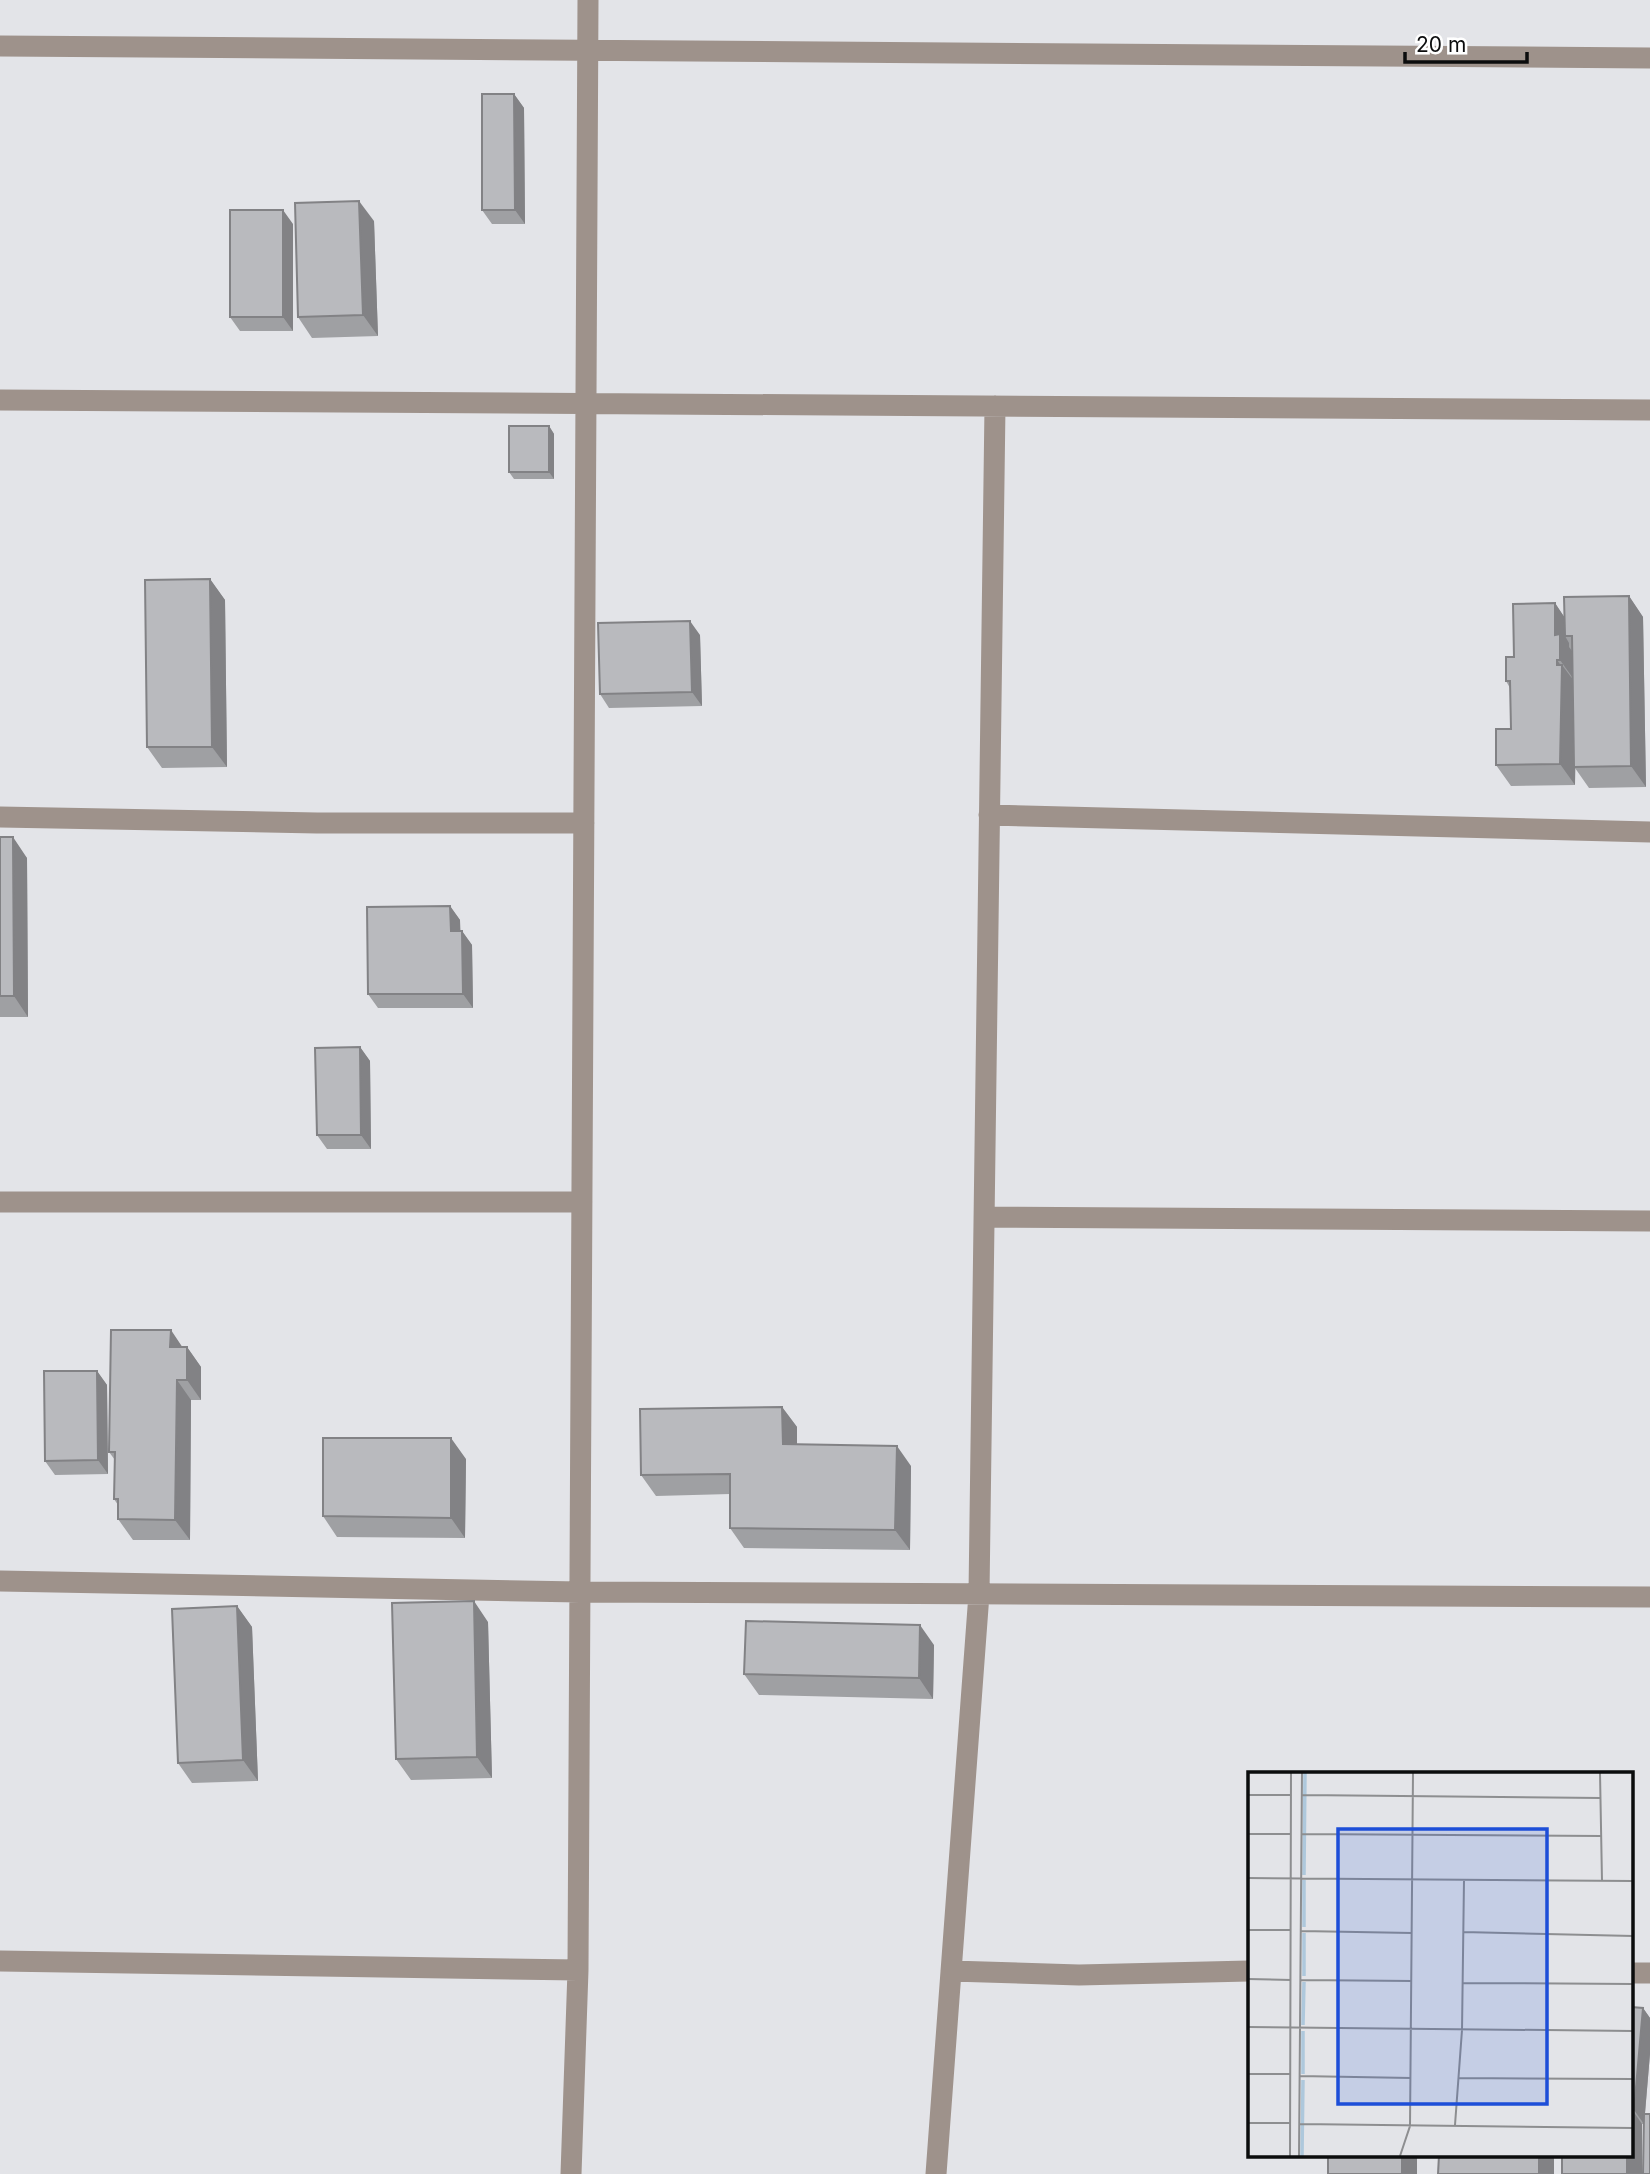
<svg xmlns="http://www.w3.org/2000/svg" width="1650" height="2174" font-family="Inter,sans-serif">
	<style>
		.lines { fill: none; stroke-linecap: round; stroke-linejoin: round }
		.minor { stroke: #9e928b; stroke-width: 21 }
		.wall { fill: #9fa0a3 }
		.shaded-wall { fill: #828285 }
		.building { fill: #b9babe; stroke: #828285; stroke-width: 2 }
		.inset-river { fill: none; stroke: #aec8dc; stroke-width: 3.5 }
		.inset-road { fill: none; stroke: #8d8e90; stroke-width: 2 }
		.view { fill: #1d4ed8; fill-opacity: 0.15; stroke: #1d4ed8; stroke-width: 3.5 }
		.inset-edge { fill: none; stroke: #0b0c0d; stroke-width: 3.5 }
	</style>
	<rect width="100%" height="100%" fill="#e3e4e8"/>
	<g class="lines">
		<path class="minor" d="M0 46 1650 58
			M0 400 1650 410
			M989 815 1650 832
			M0 817 317 823H584
			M0 1202H582
			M984 1217 1650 1221
			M0 1581 580 1592 1650 1597
			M0 1961 578 1970
			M951 1971 1079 1975 1249 1971
			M1631 1973H1650
			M571 2174 578 1970 588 0
			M936 2174 979 1594 995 406"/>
	</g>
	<path class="wall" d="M514 94 524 108 525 224H492L482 210Z
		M374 221 378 336 312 338 298 317Z
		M293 224V331H240L230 317Z
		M549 426 554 434V479H514L509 472Z
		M210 579 225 600 227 767 162 768 147 747Z
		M1629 596 1643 617 1646 787 1589 788 1575 768V785L1511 786 1496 765 1511 729 1510 688 1506 681 1514 657 1555 603 1564 617Z
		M700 635 702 706 609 708 600 694Z
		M0 837 27 858 28 1017H0Z
		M450 906 460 920V931H462L472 945 473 1008H378L368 994Z
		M360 1047 370 1061 371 1149H327L317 1135Z
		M182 1347H187L201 1367V1400H191L190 1540H133L118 1519V1505L114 1499 115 1460 109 1452Z
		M97 1371 107 1385 108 1474 55 1475 45 1461Z
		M782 1407 797 1427V1444L911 1466 910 1550 744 1548 730 1528V1494L656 1496 641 1475Z
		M466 1459 465 1538 337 1537 323 1516Z
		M237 1606 252 1627 258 1781 192 1783 178 1763Z
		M488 1622 492 1778 411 1780 396 1759Z
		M934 1645 933 1699 759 1695 744 1674Z
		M1631 2007 1643 2008 1650 2018V2053L1645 2114 1643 2124H1642V2174H1562Z"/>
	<path class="shaded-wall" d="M514 94 524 108 525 224 515 210Z
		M359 201 374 221 378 336 363 315Z
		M283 210 293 224V331L283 317Z
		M549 426 554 434V479L549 472Z
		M210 579 225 600 227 767 212 747Z
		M1629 596 1643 617 1646 787 1631 766Z
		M1555 603 1569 624 1565 636 1569 643V647L1575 655V681L1560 660 1555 635Z
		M690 621 700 635 702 706 692 692Z
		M1557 660 1562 667V665L1577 685 1575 785 1560 764Z
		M13 837 27 858 28 1017 14 996Z
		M450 906 460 920 461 945 451 931Z
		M462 931 472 945 473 1008 463 994Z
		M360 1047 370 1061 371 1149 361 1135Z
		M171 1330 185 1351 170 1347Z
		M187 1347 201 1367V1400L187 1380Z
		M97 1371 107 1385 108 1474 98 1460Z
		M177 1380 191 1400 190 1540 175 1520Z
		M782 1407 797 1427V1465L783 1444Z
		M451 1438 466 1459 465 1538 451 1518Z
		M897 1446 911 1466 910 1550 895 1530Z
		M474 1601 488 1622 492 1778 477 1757Z
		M237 1606 252 1627 258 1781 243 1760Z
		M920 1625 934 1645 933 1699 919 1678Z
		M1643 2008 1650 2018V2054L1644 2124 1634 2110Z
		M1631 2108 1642 2124V2174H1627V2155H1631Z
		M1402 2155H1417V2174H1402Z
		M1539 2155H1554V2174H1539Z"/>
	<path class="building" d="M482 94H514L515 210H482Z
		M359 201 363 315 298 317 295 203Z
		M230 210H283V317H230Z
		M509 426H549V472H509Z
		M210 579 212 747H147L145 580Z
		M1629 596 1631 766 1574 767 1572 636H1565L1564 597Z
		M1555 603V635L1560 634V660H1557V665H1562L1560 764 1496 765V729H1511L1510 681H1506V657H1514L1513 604Z
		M690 621 692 692 600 694 598 623Z
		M0 837H13L14 996H0Z
		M450 906 451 931H462L463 994H368L367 907Z
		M360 1047 361 1135H317L315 1048Z
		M111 1330H171L170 1347H187V1380H177L175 1520 118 1519V1499H114L115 1452H109Z
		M44 1371H97L98 1460 45 1461Z
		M782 1407 783 1444 897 1446 895 1530 730 1528V1474L641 1475 640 1409Z
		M323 1438H451V1518L323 1516Z
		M474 1601 477 1757 396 1759 392 1603Z
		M237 1606 243 1760 178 1763 172 1609Z
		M746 1621 920 1625 919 1678 744 1674Z
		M1631 2007 1643 2008 1634 2110H1632L1631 2108Z
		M1644 2114H1650V2174H1643Z
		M1328 2155H1402V2174H1328Z
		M1439 2155H1539V2174H1438Z
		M1562 2155H1627V2174H1562Z"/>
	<g transform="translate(1248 1772)">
		<rect width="385" height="385" fill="#e3e4e8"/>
		<path class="inset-river" d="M56 103 57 1M56 155V108M56 204V161M55 253 56 210M55 302V259M54 384 55 308"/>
		<path class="inset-road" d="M352 1 354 109M0 23H43M54 23 353 26M0 62H43M53 62 353 64M0 106 385 109M0 158H43M53 159 164 161M215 160 385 164M0 207 43 208M53 208 164 209M214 211 385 212M0 255 385 259M0 302H42M51 304 163 306M210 306 385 307M0 351H42M52 352 385 356M207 353 214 258 216 108M42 384 43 1M51 384 54 1M152 384 162 354 165 1"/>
		<path class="view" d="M90 57H299V332H90Z"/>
		<rect width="385" height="385" class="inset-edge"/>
	</g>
	<path d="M1405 52v10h122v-10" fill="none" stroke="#0b0c0d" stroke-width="3.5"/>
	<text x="1416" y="52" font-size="21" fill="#0b0c0d" stroke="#ffffff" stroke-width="5" paint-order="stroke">20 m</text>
</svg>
